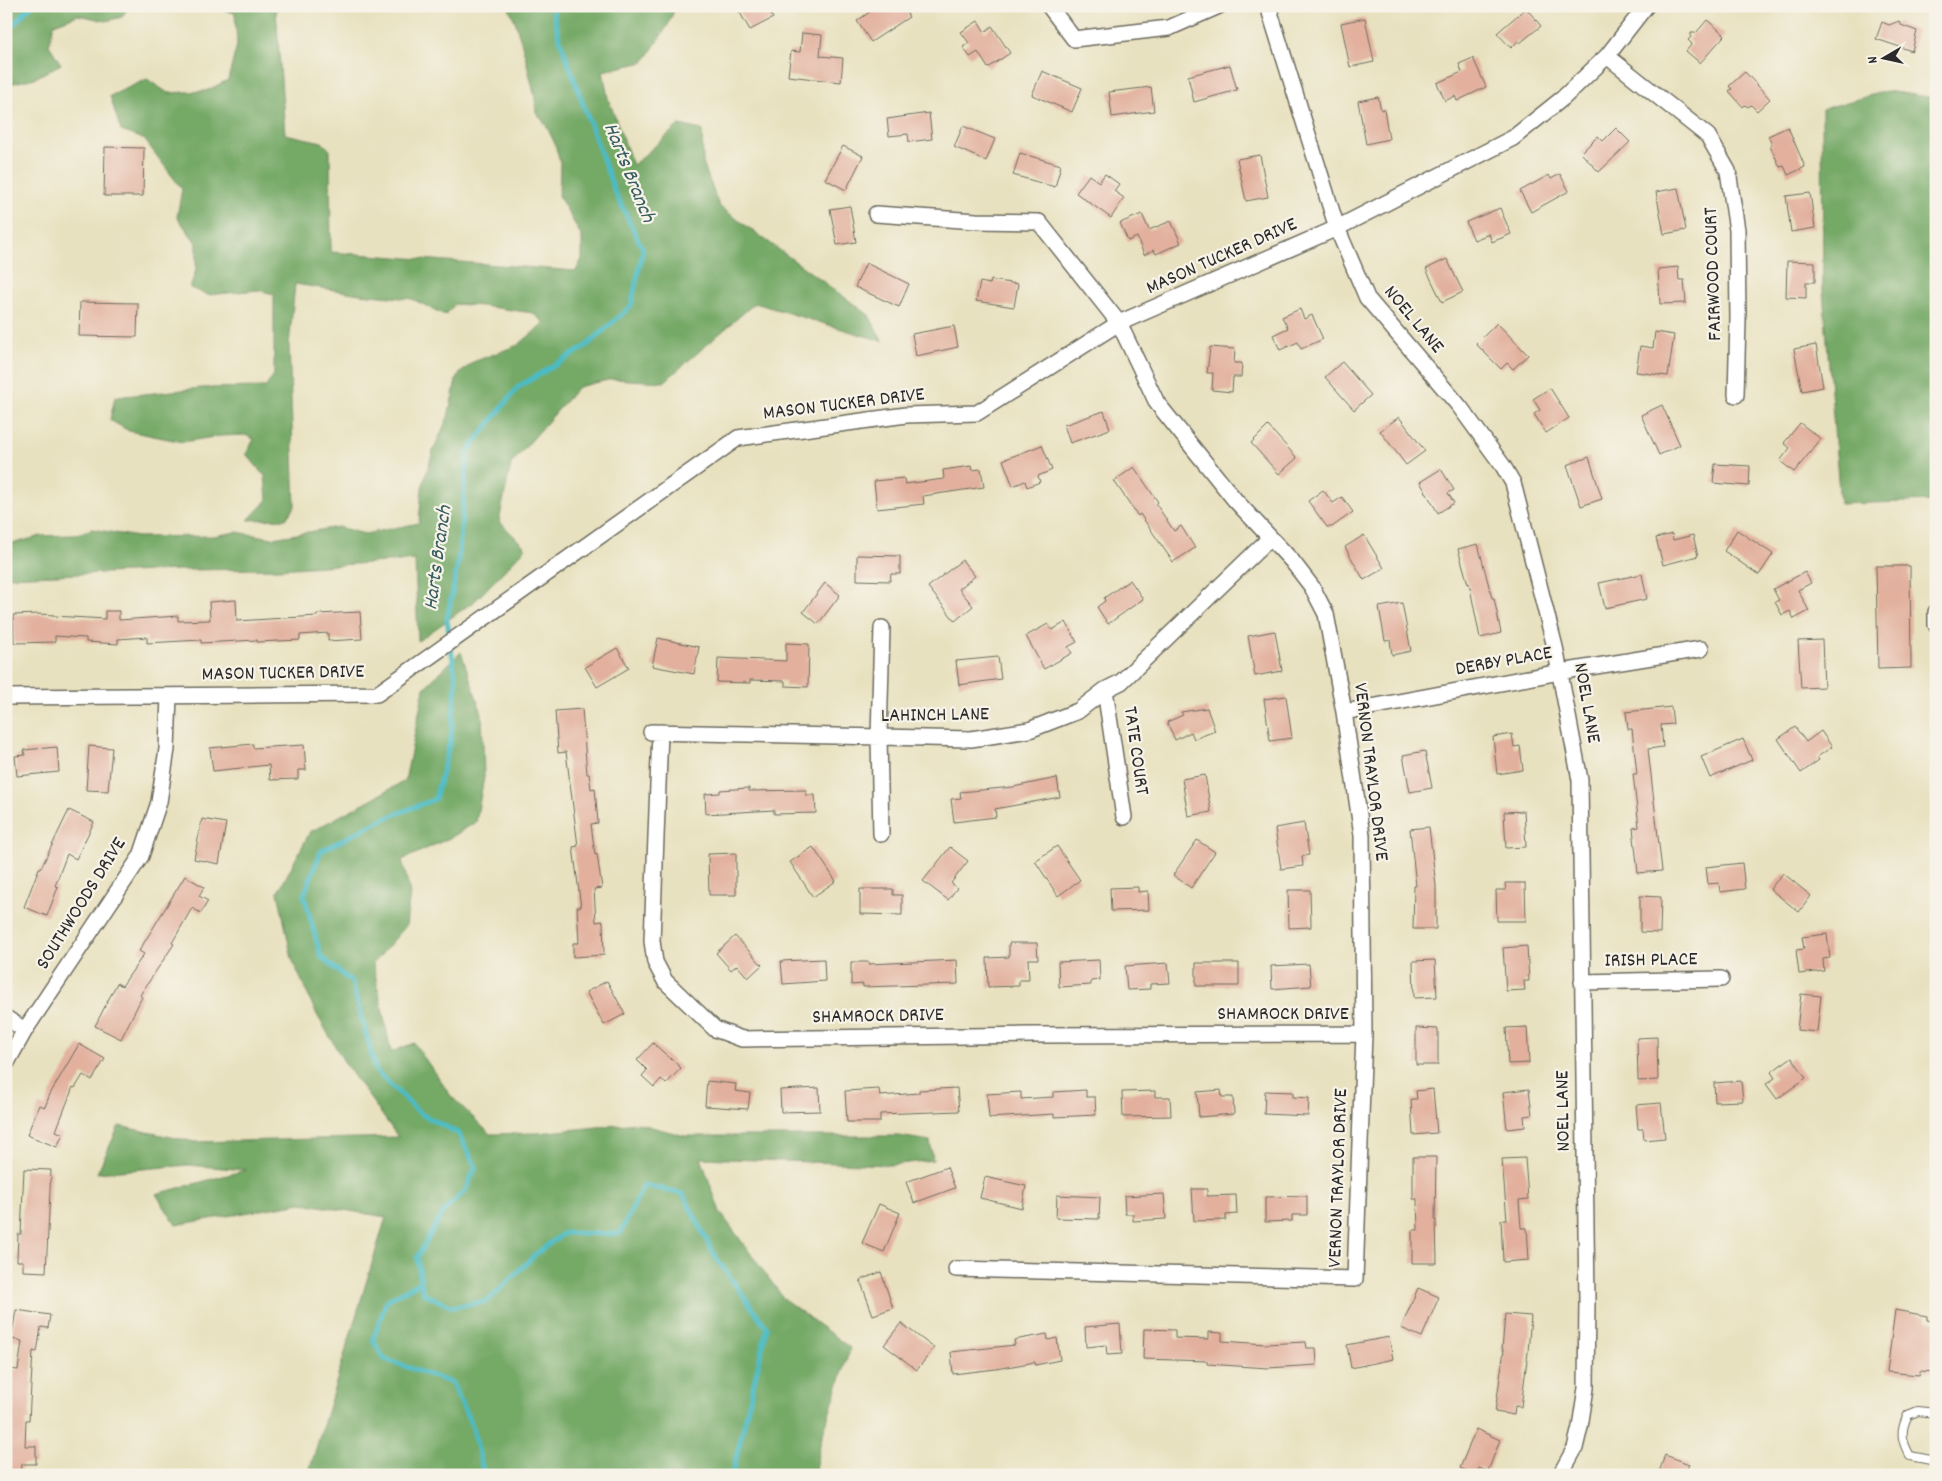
<svg xmlns="http://www.w3.org/2000/svg" width="1942" height="1481" font-family="Dekko,sans-serif">
	<style>
		.forest { fill: #75a966; stroke: #506a48 }
		.lines { fill: none; stroke-linecap: round; stroke-linejoin: round }
		.stream { stroke: #4cbbc4; stroke-width: 5 }
		.building { fill: #e2b09d }
		.service-casing { stroke: #6d6b5f; stroke-width: 10 }
		.minor-casing { stroke: #6d6b5f; stroke-width: 18 }
		.service { stroke: #fff; stroke-width: 8 }
		.minor { stroke: #fff; stroke-width: 15 }
		.labels { text-anchor: middle; dominant-baseline: central; stroke-width: 4.5; stroke-linejoin: round; paint-order: stroke }
		.street-label { font-size: 20px; fill: #2b2b2b; stroke: #f7f3e8 }
		.water-label { font-size: 21px; font-style: italic; fill: #375d61; stroke: #f7f3e8 }
	</style>
	<rect width="100%" height="100%" fill="#f7f3e8"/>
	<filter id="ink" filterUnits="userSpaceOnUse"><feTurbulence type="fractalNoise" baseFrequency=".02" numOctaves="2"/><feDisplacementMap in="SourceGraphic" scale="10" xChannelSelector="R" yChannelSelector="G"/><feConvolveMatrix kernelMatrix="1 2 1 2 8 2 1 2 1" color-interpolation-filters="sRGB"/></filter>
	<filter id="wash" filterUnits="userSpaceOnUse"><feTurbulence type="fractalNoise" baseFrequency=".0096" numOctaves="4" result="noise"/><feDisplacementMap in="SourceGraphic" scale="20" xChannelSelector="R" yChannelSelector="G"/><feGaussianBlur stdDeviation="1.12" result="paint"/><feColorMatrix in="noise" values="0 0 0 0 0 0 0 0 0 0 0 0 0 0 0 0 0 1.4 0 .05"/><feComposite in="paint" operator="in"/></filter>
	<g filter="url(#wash)">
		<rect width="100%" height="100%" fill="#e8e1bf"/>
		<path class="forest" d="M6 6H129L122 17 106 21 78 15 54 24 49 45 61 64 35 78 6 85Z
			M210 6H282L276 10 285 134 322 142 330 150 331 252 576 271 582 259V237L559 196 560 163 555 144 546 125 536 112 535 98 525 55 515 21 508 6H676L668 25 644 62 603 71 608 98 633 165 679 125 702 130 703 163 719 206 869 315 882 341 755 303 664 382 612 379 578 387 511 464 499 521 526 548 476 600 418 641 415 560 278 569 179 570 6 577V542L15 543 41 536 74 535 92 529 138 537 214 536 236 532 273 538 338 527 365 534 419 523 422 488 433 451 448 417 457 376 473 362 518 345 545 323 533 313 483 306 455 304 445 315 412 299 360 294 295 284 289 345 295 506 286 519 248 520 267 500 265 476 246 454 254 439 245 435 220 436 183 442 129 431 110 420 115 397 202 388 266 387 274 374V294L258 290 208 295 190 288 196 270 197 244 177 217 182 189 144 139 121 131 110 96 147 79 168 93 206 91 228 80 237 45 235 13Z
			M1886 91 1936 98V501L1840 504 1823 291 1822 109Z
			M461 652 482 714 484 777 476 822 452 837 402 860 410 893 406 926 373 964 391 1052 414 1043 451 1096 490 1134 538 1133 637 1123 685 1136H899L930 1141 933 1160 891 1165 701 1158 720 1212 784 1299 850 1348 821 1440 814 1475H308L386 1217 301 1203 176 1225 156 1194 246 1170 188 1165 97 1173 119 1126 195 1142 398 1137 346 1065 316 1013 292 959 278 892 310 832 405 781 424 688Z"/>
		<g class="lines">
			<path class="stream" d="M552 6 559 37 614 190 643 250 631 306 585 347 518 387 468 451 458 563 447 619 456 682 451 738 435 799 381 820 321 851 304 895 321 957 352 982 376 1071 421 1114 458 1133 476 1167 465 1191 444 1211 417 1257 423 1293 452 1307 488 1301 537 1253 564 1233 620 1234 644 1185 683 1194 716 1258 767 1328 732 1475
				M6 32 31 6
				M421 1282 387 1300 373 1340 384 1359 452 1383 473 1428 483 1471 479 1475"/>
		</g>
		<g id="blocks">
			<path class="building" d="M736 6H766L773 18 750 30Z
				M878 6H902L909 17 871 42 857 21Z
				M1526 8 1541 26 1520 43 1518 41 1511 48 1497 33Z
				M1365 18 1374 62 1350 67 1341 23Z
				M1707 20 1725 35 1700 63 1686 51 1692 44 1688 40 1691 37V33H1696Z
				M978 21 985 32 992 26 1010 53 988 68 978 52 970 57 963 47 969 43 961 32Z
				M1899 21 1901 25 1917 31 1912 51 1876 39 1882 22 1889 25Z
				M802 33 822 35 820 56 843 58 841 82 788 76 791 51 800 52Z
				M1473 58 1486 87 1457 101 1455 96 1445 101 1437 83 1462 72 1459 64Z
				M1230 65 1237 90 1194 102 1188 76Z
				M1042 71 1082 88 1072 112 1032 95Z
				M1745 72 1770 99 1757 111 1751 105 1748 107 1745 105 1743 107 1729 91 1732 89 1729 86Z
				M1151 87 1154 111 1112 117 1109 92Z
				M1378 97 1381 110 1384 109 1389 139 1366 144 1358 101Z
				M929 113 932 139 909 142 908 134 889 136 887 119Z
				M963 126 995 139 986 161 954 147Z
				M1788 127 1805 167 1788 175 1784 166 1780 167 1770 146 1772 145 1768 136Z
				M1616 128 1630 142 1599 172 1581 153 1598 136 1603 141Z
				M843 146 863 156 846 190 825 179Z
				M105 147 144 148 143 196H104Z
				M1020 153 1061 165 1055 187 1013 175Z
				M1260 155 1268 197 1246 201 1237 159Z
				M1105 174 1119 184 1114 191 1124 198 1111 218 1076 193 1089 175 1099 182Z
				M1560 174 1569 191 1531 212 1520 191 1549 175 1551 179Z
				M1678 188 1686 230 1664 234 1656 192Z
				M1810 193 1815 228 1791 232 1786 196Z
				M850 206 856 242 837 245 830 209Z
				M1500 208 1511 234 1492 242 1489 234 1474 240 1466 222Z
				M1142 214 1149 230 1171 221 1181 243 1156 254 1154 250 1144 255 1137 237 1128 241 1120 223Z
				M1447 259 1463 292 1442 302 1426 269Z
				M1787 261 1815 262V282H1806V298L1786 297Z
				M866 263 909 284 899 307 855 287Z
				M1678 267 1679 280H1684L1686 303 1660 304 1658 269Z
				M991 280 1018 284 1014 307 976 301 980 282 990 284Z
				M80 302 138 303 137 337 79 336Z
				M1300 309 1304 319 1312 315 1323 339 1301 349 1298 342 1280 350 1273 335 1288 328 1282 317Z
				M1497 323 1528 355 1513 369 1507 363 1501 369 1476 344Z
				M954 326 958 347 916 356 912 334Z
				M1655 332 1674 335 1668 376 1636 372 1640 346 1653 348Z
				M1816 345 1823 387 1802 391 1794 349Z
				M1210 347 1235 349 1234 363H1242L1241 377H1233L1232 392 1212 390 1213 373H1207Z
				M1342 362 1371 395 1354 410 1325 377Z
				M1550 388 1569 418 1546 433 1534 414 1540 410 1533 399Z
				M1662 405 1680 445 1659 455 1641 415Z
				M1104 411 1110 429 1070 443 1064 425Z
				M1399 417 1425 451 1406 465 1380 431Z
				M1800 423 1821 439 1794 472 1780 461 1790 448 1784 443Z
				M1268 426 1297 458 1279 474 1251 443Z
				M1042 445 1052 470 1038 476 1040 482 1027 487 1025 481 1013 486 1003 460Z
				M1589 457 1602 499 1581 506 1567 465Z
				M1715 464 1750 466 1749 486 1713 483Z
				M971 466 972 470 981 469 984 487 923 496 924 504 877 509 874 481 904 478 905 484 944 479 943 470Z
				M1134 467 1158 502 1156 504 1174 531 1181 526 1195 548 1173 562 1140 514 1138 516 1114 481Z
				M1441 469 1454 490 1448 493 1454 503 1438 513 1420 482Z
				M1323 490 1333 503 1342 497 1353 512 1332 527H1327L1308 501Z
				M1737 530 1773 554 1759 575 1724 551Z
				M1672 534 1673 540 1693 535 1698 556 1663 565 1656 538Z
				M1364 535 1384 568 1364 580 1345 547Z
				M1478 544 1492 598H1494L1501 633 1480 638 1469 583 1468 584 1458 549Z
				M857 555 900 556V574H891L890 581 857 580Z
				M962 560 975 576 959 589 973 606 955 621 928 587Z
				M1876 566H1910L1911 668 1878 669Z
				M1805 572 1811 583 1798 590 1809 611 1794 619 1790 611 1782 615 1775 602 1779 600 1773 589Z
				M1642 574 1647 599 1605 608 1599 583Z
				M1130 580 1143 599 1108 624 1097 607 1105 601 1104 598Z
				M825 583 840 595 818 624 803 612Z
				M236 600 237 621 317 616V614L360 612 362 639 328 641V633L300 635V640L257 642V640L201 643V640L147 643V637L118 639V644L86 642V638L55 636V642L14 643 13 615 39 614 54 615V616L105 619V611H119V620L178 616V621L210 620 209 602Z
				M1402 603 1411 651 1392 655 1390 640 1385 641 1379 607Z
				M1066 622 1077 642 1068 647 1072 653 1044 669 1026 636 1048 624 1052 630Z
				M1275 631 1282 671 1255 676 1248 636Z
				M658 638 699 647 694 674 652 666Z
				M1822 640 1824 687 1801 688 1798 641Z
				M786 643 809 644 808 687 785 686V681L750 680V683L717 682 718 658 786 661Z
				M617 648 629 668 597 687 585 667Z
				M998 657 1001 679 959 685 956 661Z
				M1286 696 1292 738 1270 741 1264 699Z
				M1671 707 1673 724 1661 725 1663 747 1648 749 1662 871 1638 873 1633 828 1639 827 1633 774H1637L1632 729H1628L1626 712Z
				M1207 708 1215 731 1194 739 1191 732 1175 740 1167 722 1183 715 1181 712Z
				M582 709 587 774H589L591 789 595 788 598 823 591 824 595 855 597 854 602 888 594 889 596 922 603 921 604 955 573 957V943H579L577 907H581L573 847 578 846 566 752 558 753 555 711Z
				M1795 727 1806 742 1821 731 1832 747 1817 757 1819 760 1801 773 1778 739Z
				M1512 734 1514 747 1520 746 1523 770 1497 774 1493 737Z
				M1743 739 1752 760 1710 778 1701 757Z
				M253 744V748L304 745 306 770H298V779L270 780 269 765 213 771 210 748Z
				M89 746 112 748 108 791 86 790Z
				M57 747 59 772 17 776 15 756 25 755 24 750Z
				M1425 751 1432 788 1410 792 1403 755Z
				M1205 775 1211 812 1188 816 1182 779Z
				M1057 778 1060 797 995 809 996 817 954 822 951 799 961 798 960 792 1013 787Z
				M749 788V791L806 790V795H815L816 813 774 814V810L706 814 705 794 720 793V790Z
				M69 810 94 822 76 859 67 854 55 886 58 887 47 916 24 907 39 868H41Z
				M1524 811 1526 847 1506 848 1504 812Z
				M202 819 226 823 219 864 194 859Z
				M1304 823 1309 855 1302 856 1303 866 1281 869 1275 828Z
				M1429 827 1436 886V929H1413L1414 886H1416L1410 829Z
				M1197 840 1215 852 1191 888 1173 875Z
				M1057 846 1080 880 1058 896 1035 861Z
				M813 847 836 881 813 897 790 862Z
				M950 847 968 861 951 883 957 888 948 900 923 881Z
				M736 853V895H709L708 854Z
				M1742 863 1745 889 1720 892 1719 883 1708 884 1706 867Z
				M1783 873 1811 896 1799 912 1770 889Z
				M185 876 204 887 199 896 208 901 201 913 192 908 172 943 174 944 140 995 142 997 121 1039 95 1026 117 983 122 986 144 954 139 951Z
				M1505 883H1525L1526 921H1497L1496 890H1506Z
				M1138 887V892L1148 891 1149 910 1111 911 1110 888Z
				M860 889H893V895H902V915L860 914Z
				M1288 890H1310L1311 927 1289 928Z
				M1640 896 1661 897 1660 933 1640 932Z
				M1827 934 1830 958 1823 959 1824 971 1799 974 1796 950 1804 949 1802 937Z
				M735 936 762 965 748 978 737 965 731 970 716 953Z
				M1009 943H1037L1038 959H1028L1029 980H1019V986L988 987 987 958 1009 957Z
				M1527 946 1529 981H1524L1525 990 1506 991 1503 948Z
				M824 959 825 981 783 984 781 961Z
				M957 960 958 984 863 987V984L851 985V962H869V964Z
				M1099 960 1100 980 1091 981V985L1059 987 1058 962Z
				M1435 960 1437 997 1414 998 1413 961Z
				M1168 963 1170 983 1150 984V989L1127 990 1125 966Z
				M1196 963H1239V986H1196Z
				M1309 964 1311 986 1272 989 1271 966Z
				M607 981 625 1014 604 1025 586 992Z
				M1801 994 1821 996 1817 1032 1797 1030Z
				M1527 1027 1529 1063 1508 1064 1506 1028Z
				M1416 1028 1438 1029V1065H1416Z
				M1657 1037 1658 1080 1638 1081 1637 1038Z
				M653 1043 681 1068 666 1084 661 1079 654 1087 642 1076 647 1070 637 1060Z
				M79 1044 105 1059 92 1080 83 1075 75 1088 73 1087 56 1131 63 1134 57 1147 27 1135 39 1105 45 1107 50 1094Z
				M1792 1057 1806 1078 1777 1099 1766 1084 1775 1078 1771 1072Z
				M707 1081 736 1084 735 1091 750 1093 748 1109 705 1106Z
				M1741 1081 1743 1101 1715 1102 1714 1083Z
				M819 1088 820 1111 781 1112 780 1090Z
				M957 1088 959 1111 880 1114V1122H847L845 1091 879 1089 880 1096 919 1093V1090Z
				M1433 1089 1437 1133 1413 1135 1411 1099H1417L1416 1091Z
				M1529 1089 1532 1115 1524 1116 1525 1127 1507 1129 1503 1092Z
				M1086 1090V1097H1095L1096 1115 1054 1117V1114L989 1118 987 1094 1021 1092V1099L1053 1097V1092Z
				M1221 1090 1222 1097H1233L1234 1114 1199 1117 1197 1092Z
				M1155 1091V1097H1170L1171 1116 1123 1117 1122 1092Z
				M1265 1091 1293 1092V1097L1309 1098 1308 1116 1264 1114Z
				M1661 1103 1665 1138 1644 1140 1643 1129H1638L1636 1105Z
				M1413 1157H1436L1435 1220H1436L1437 1263H1412V1230H1418L1417 1199H1413Z
				M1525 1158 1528 1199 1519 1200 1521 1228H1527L1529 1260 1503 1262 1501 1220H1507L1502 1159Z
				M947 1167 955 1188 914 1203 906 1182Z
				M24 1169 51 1170 46 1272 23 1271V1261H17L18 1234H21Z
				M985 1177 1026 1186 1022 1208 980 1198Z
				M1192 1189H1207V1196L1236 1195 1237 1214 1226 1215V1220L1194 1221Z
				M1164 1194 1166 1219 1133 1221V1214H1125L1124 1196Z
				M1057 1195 1100 1197 1099 1219 1056 1218Z
				M1307 1196V1215H1292V1221L1265 1222V1197Z
				M879 1204 900 1213 884 1252 862 1243Z
				M881 1272 893 1308 873 1315 860 1280Z
				M1418 1288 1439 1297 1422 1337 1401 1328Z
				M16 1310 50 1315 48 1328 41 1327 37 1352 33 1351 29 1420H26L25 1446H36V1464H22L21 1475H6V1404L9 1369 18 1370 22 1341 11 1339Z
				M1895 1310 1927 1316V1320L1936 1322V1372L1920 1371 1919 1375 1887 1372Z
				M1505 1314 1531 1316 1528 1352 1521 1407 1515 1406 1514 1415 1495 1412 1504 1350H1502Z
				M901 1323 934 1348 917 1370 884 1345Z
				M1120 1324 1122 1354 1107 1355 1106 1345 1086 1347 1085 1327Z
				M1144 1329 1175 1330V1338L1209 1339V1332L1222 1333V1341L1265 1344 1306 1342 1307 1348H1316L1317 1365 1268 1368 1207 1364V1361L1143 1359Z
				M1047 1334 1048 1340 1057 1338 1060 1360 1035 1365V1362L996 1369 953 1374 951 1352 1015 1345 1014 1340Z
				M1389 1337 1393 1359 1351 1368 1347 1345Z
				M1476 1429 1500 1440 1488 1471 1479 1468 1476 1475 1460 1468Z
				M1665 1455 1689 1464 1685 1475H1658Z"/>
		</g>
	</g>
	<g filter="url(#ink)">
		<use href="#blocks" fill-opacity="0" stroke="#6d6b5f" stroke-width="1"/>
		<g class="lines">
			<g class="service-casing">
				<path id="service" d="M1936 1413 1918 1411 1908 1415C1900 1431 1901 1440 1910 1456L1936 1461"/>
			</g>
			<g class="minor-casing">
				<path id="minor" d="M1049 6 1074 39 1169 28 1219 6
					M1268 6 1337 228 1367 298 1460 407 1503 466 1513 483 1555 647 1580 780 1587 1301 1586 1388 1580 1427 1575 1448 1560 1475
					M1607 56 1708 136 1728 171 1737 230 1738 319 1736 395
					M876 214 976 221 1039 222 1119 323 1157 403 1235 500 1292 561 1312 587 1326 614 1344 712 1362 835 1364 1034 1355 1279 956 1269
					M1936 612V625
					M1105 690 1124 817
					M6 697 377 694 738 438 906 415 977 413 1119 323 1337 228 1513 138 1563 98 1607 56 1646 6
					M1344 712 1560 672 1701 649
					M651 732 971 739 1029 730 1078 711 1105 690 1121 682 1270 538
					M660 732 652 941 655 962 665 981 715 1029 742 1039 1034 1035 1364 1034
					M881 834 879 737 882 628
					M1582 982 1721 979
					M6 1018 25 1030
					M6 1064 25 1030 141 856 159 802 167 749 169 696"/>
			</g>
			<use href="#service" class="service"/>
			<use href="#minor" class="minor"/>
		</g>
	</g>
	<g class="labels">
		<g class="street-label">
			<text transform="translate(1222 257) rotate(-24)">MASON TUCKER DRIVE</text>
			<text transform="translate(1714 274) rotate(-92)">FAIRWOOD COURT</text>
			<text transform="translate(1413 320) rotate(50)">NOEL LANE</text>
			<text transform="translate(844 405) rotate(-7)">MASON TUCKER DRIVE</text>
			<text transform="translate(1504 662) rotate(-10)">DERBY PLACE</text>
			<text transform="translate(283 674) rotate(-1)">MASON TUCKER DRIVE</text>
			<text transform="translate(1586 703) rotate(80)">NOEL LANE</text>
			<text transform="translate(935 716) rotate(-1)">LAHINCH LANE</text>
			<text transform="translate(1135 751) rotate(82)">TATE COURT</text>
			<text transform="translate(1370 772) rotate(83)">VERNON TRAYLOR DRIVE</text>
			<text transform="translate(82 904) rotate(-58)">SOUTHWOODS DRIVE</text>
			<text transform="translate(1651 961) rotate(-1)">IRISH PLACE</text>
			<text x="1283" y="1015">SHAMROCK DRIVE</text>
			<text transform="translate(878 1017) rotate(-1)">SHAMROCK DRIVE</text>
			<text transform="translate(1564 1111) rotate(-91)">NOEL LANE</text>
			<text transform="translate(1339 1178) rotate(-88)">VERNON TRAYLOR DRIVE</text>
		</g>
		<g class="water-label">
			<text transform="translate(628 173) rotate(68)">Harts Branch</text>
			<text transform="translate(439 558) rotate(-82)">Harts Branch</text>
		</g>
	</g>
	<rect width="1942" height="1481" fill="none" stroke="#f7f3e8" stroke-width="25"/>
	<g transform="translate(1884 58) rotate(261)" stroke="#f7f3e8" stroke-width="4" paint-order="stroke">
	<path d="M0-4L9 19L0 12L-9 19Z" fill="#2b2b2b"/>
	<text y="-8" font-size="14" font-weight="bold" text-anchor="middle" fill="#2b2b2b">N</text>
	</g>
</svg>
